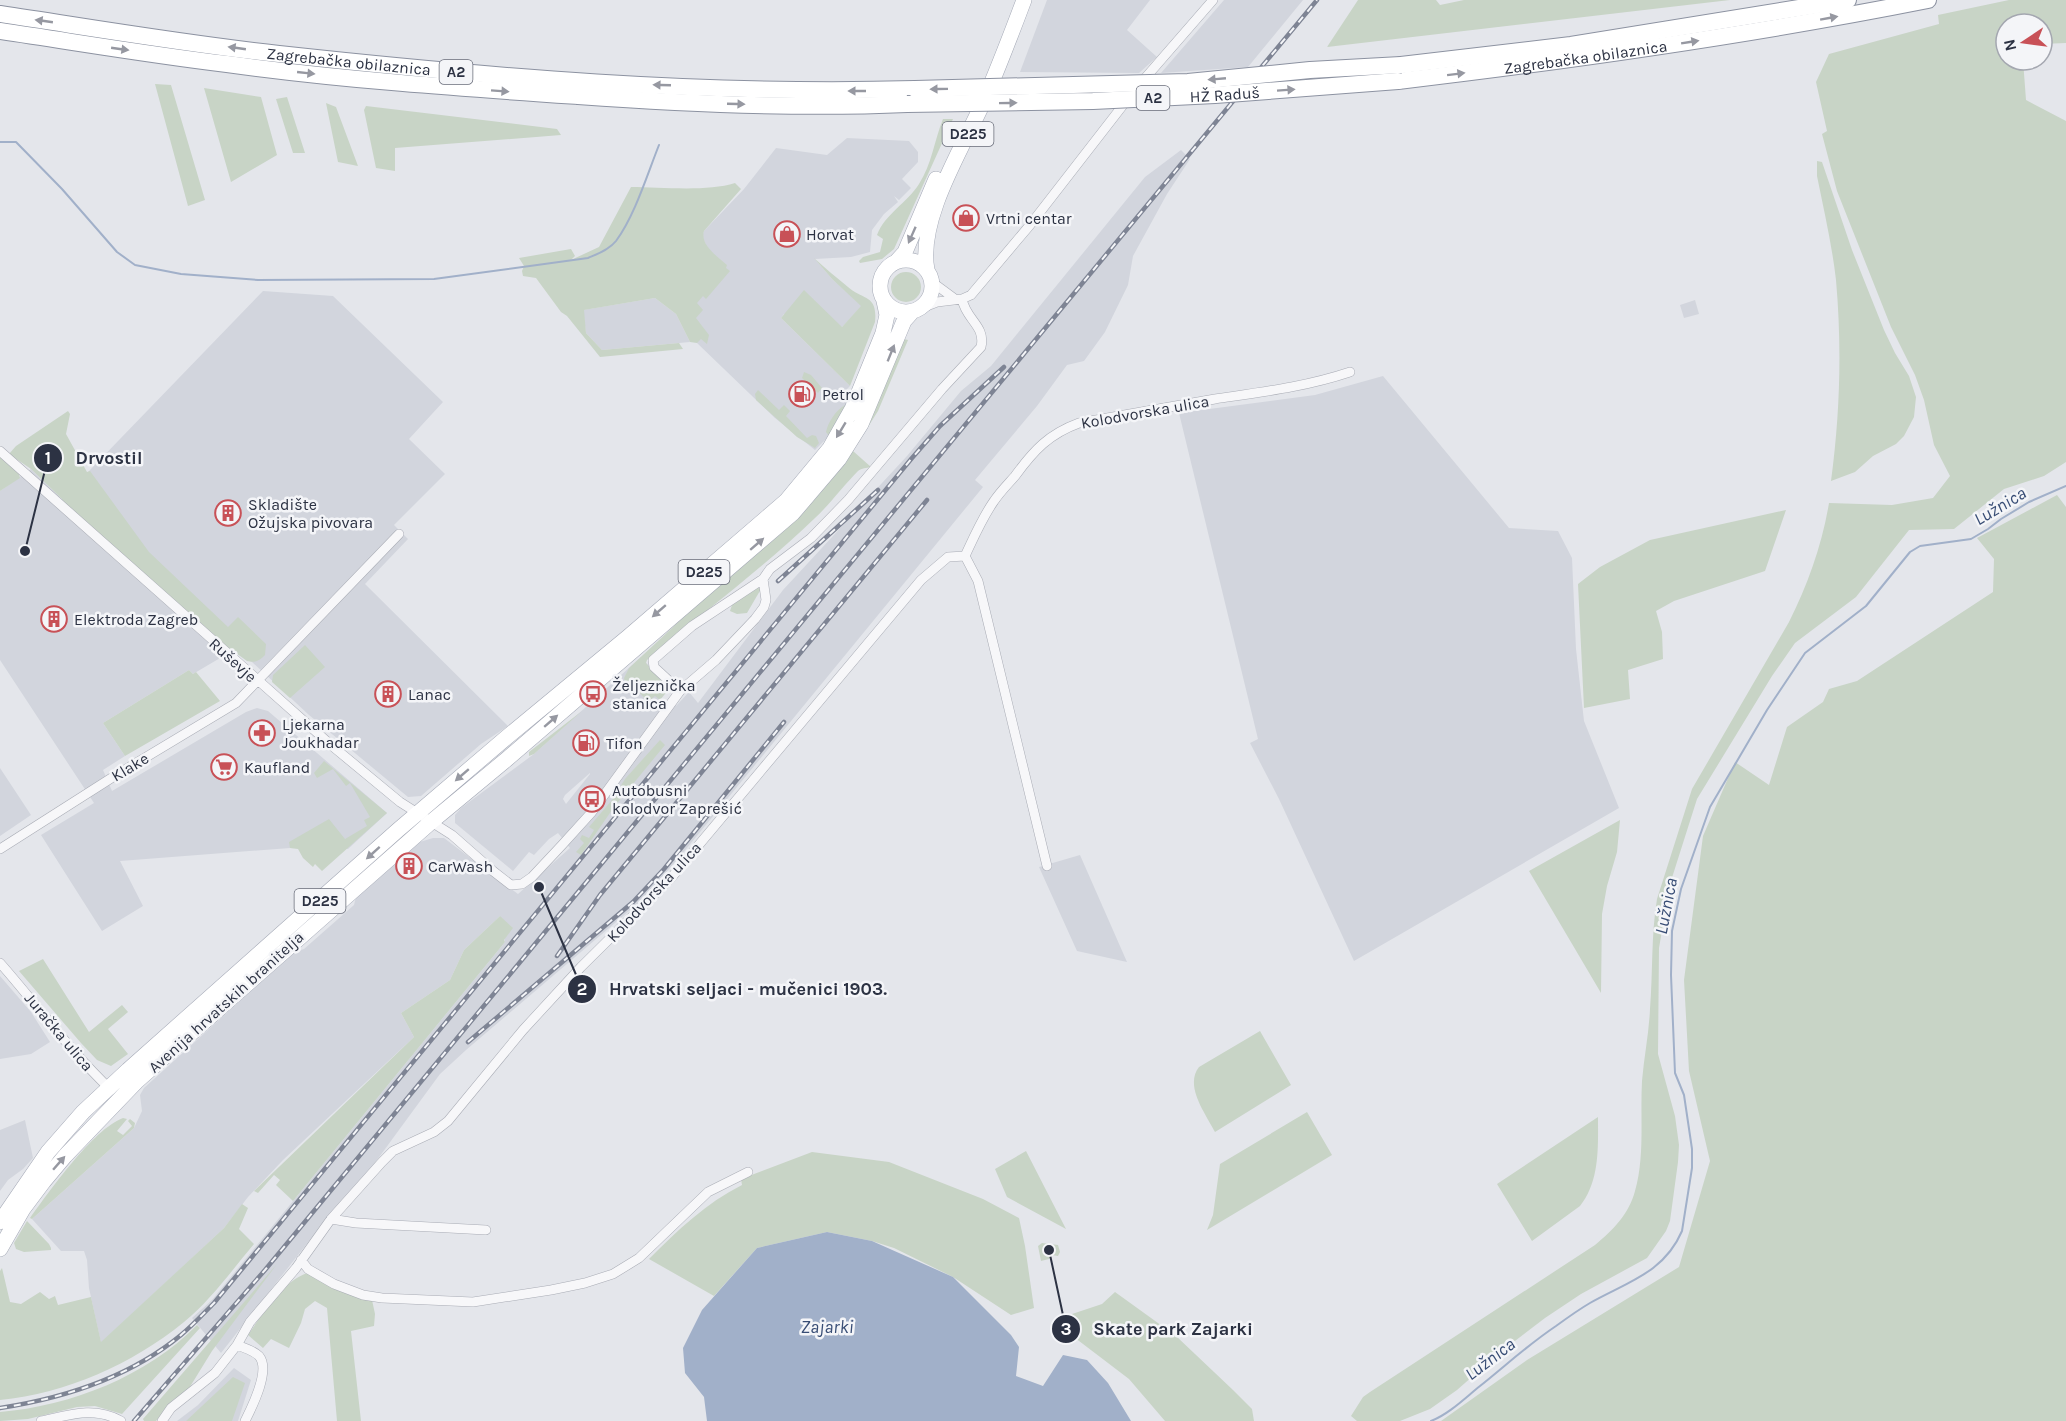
<svg xmlns="http://www.w3.org/2000/svg" width="2066" height="1421" font-family="Karla,sans-serif">
	<style>
		.built { fill: #d2d5dd; fill-rule: evenodd }
		.green { fill: #c8d4c6 }
		.water { fill: #a1b0c9 }
		.lines { fill: none; stroke-linecap: round; stroke-linejoin: round }
		.stream { stroke: #a1b0c9; stroke-width: 2 }
		.minor-casing { stroke: #a9acb5; stroke-width: 10 }
		.primary-casing { stroke: #a4a9b6; stroke-width: 16 }
		.motorway-casing { stroke: #8c92a1; stroke-width: 18 }
		.minor { stroke: #f7f7f9; stroke-width: 9 }
		.primary { stroke: #fff; stroke-width: 15 }
		.motorway { stroke: #fff; stroke-width: 16 }
		.rail-casing { stroke: #7e8494; stroke-width: 4.5 }
		.rail { stroke: #f4f5f8; stroke-width: 2; stroke-dasharray: 7; stroke-linecap: butt }
		.motorway-bridge-casing { stroke: #8c92a1; stroke-width: 18; stroke-linecap: butt }
		.motorway-bridge { stroke: #fff; stroke-width: 16 }
		.oneway { fill: #9698a1 }
		.labels { text-anchor: middle; dominant-baseline: central; stroke-width: 5; stroke-linejoin: round; paint-order: stroke }
		.shield { fill: #f4f5f8; stroke: #686c79; stroke-width: 1.5 }
		.shield-label { font-size: 15px; font-weight: bold; fill: #2c3243 }
		.street-label { font-size: 16px; fill: #2c3243; stroke: #f4f5f8 }
		.poi-label { font-size: 16px; fill: #2c3243; stroke: #f4f5f8; text-anchor: start }
		.water-label { font-size: 18px; font-style: italic; fill: #384d75; stroke: #f4f5f8 }
		.leader { fill: none; stroke: #2c3243; stroke-width: 2 }
		.callout-dot { fill: #2c3243; stroke: #f4f5f8; stroke-width: 2 }
		.mark-label { font-size: 18px; text-anchor: middle; font-weight: bold; fill: #fff }
		.callout-label { font-size: 18px; text-anchor: middle; font-weight: bold; fill: #2c3243; stroke: #f4f5f8; stroke-width: 5; stroke-linejoin: round; paint-order: stroke }
	</style>
	<rect width="100%" height="100%" fill="#e4e6eb"/>
	<path class="built" d="M1047 0H1150L1127 30 1157 57 1139 73 1020 72Z
		M1224 0H1303L1248 67 1161 73Z
		M847 138 909 141 918 152V162L902 179 911 188 899 200 894 196 898 202 884 214 872 230 870 252 851 257 815 259 832 279 862 306 842 327 784 314 781 318 850 386 847 389V405L828 437 815 450 775 418 697 343 683 313 706 245 702 237 704 231 744 189 776 148 827 155Z
		M1181 150 1190 159 1167 194 1133 256 1128 285 1105 332 1084 361 1067 365 1037 406 975 480 983 487 682 854 643 899 466 1050 440 1074 355 1190 320 1227 221 1353 192 1318 212 1300 505 942 500 916 464 950 450 980 401 1013 414 1037 283 1160 248 1197 224 1228 101 1343 89 1288 87 1260 84 1251H61L32 1219 134 1128 142 1111 140 1095 144 1088 294 952 304 949 354 905 356 897 420 842 433 838H444L518 894 570 848 558 833 549 839 534 855 529 852 513 871 455 823V815L461 808 534 754 641 657 664 683 660 700 676 706 689 692 698 703 783 590 907 456 961 391 991 366 1145 177ZM590 773V774L566 804 563 799 565 795Z
		M263 291 333 296 443 402 409 439 445 474 394 525 408 539 365 584 508 726 481 744 421 796 408 797 309 715 252 662 232 651 193 674 189 670 103 723 125 756 103 770 112 791 246 712 257 708 268 711 387 813 348 849 290 848 120 861 143 906 102 931 41 835 94 803 0 660V491L31 469 62 499Z
		M655 298 676 314 690 342 602 350 586 333 583 310Z
		M1695 300 1699 314 1684 318 1680 305Z
		M1383 376 1509 528 1558 531 1572 558 1576 649 1584 721 1619 808 1354 961 1279 799 1250 743 1258 739 1179 413 1315 395Z
		M0 768 31 815 0 836Z
		M1080 855 1127 962 1077 951 1039 867Z
		M0 976 31 1012 50 1042 31 1054 0 1059Z
		M25 1120 33 1158 23 1169 8 1180 0 1191V1130Z
		M234 1368 251 1380 238 1421H177L198 1405Z"/>
	<path class="green" d="M1358 0H1436L1440 5 1464 0H1730L1327 47Z
		M2009 0H2066V43L2042 44V24H2006V60H2023L2026 100 2066 121V462L2044 476 2004 489 1954 529 1909 530 1856 597 1795 643 1772 676 1697 799 1670 884 1659 948 1658 1054 1675 1116 1679 1145 1678 1162 1670 1221 1666 1231 1647 1258 1581 1294 1545 1318 1498 1354 1457 1390 1430 1409 1400 1421H1357L1351 1416 1363 1397 1370 1392 1595 1245C1613 1230 1629 1214 1635 1191 1645 1156 1640 1117 1642 1081 1644 1057 1649 1033 1650 1009 1653 972 1651 935 1657 899L1692 789 1789 622C1808 584 1822 545 1829 503L1892 505 1933 498 1950 476 1934 445 1924 400 1915 375 1891 327 1837 191 1822 134 1827 131 1816 82 1829 54 1939 24 1938 15Z
		M155 84 171 85 205 200 188 206Z
		M204 88 261 97 277 155 231 182Z
		M287 97 305 153H293L276 99Z
		M326 103 336 107 358 166 338 162Z
		M366 106 557 129 561 135 395 148V171L376 168 364 110Z
		M943 119H953L894 249 882 259 860 263 859 261 863 257 880 252 883 239 877 235C885 214 907 203 919 184 932 164 934 141 943 119Z
		M1817 161 1822 162 1852 250 1884 330 1895 353 1909 376 1916 397 1914 417 1904 436 1896 444 1873 456 1855 472 1831 481C1840 414 1842 348 1836 280 1832 245 1824 211 1817 176Z
		M735 183 741 189 704 231C700 245 717 256 727 265L726 268 730 271 706 299 703 296 697 303 703 310 696 318 709 335 707 344 701 339 697 343 690 342 676 314 655 298 584 310 586 333 602 350 679 343 683 349 600 357 567 316 561 312 536 278 523 276 522 271 524 266 519 258 571 249 575 256 571 260 599 247 631 187C660 187 707 192 735 183Z
		M814 258C825 268 837 278 848 287 862 300 878 294 875 322L850 386 781 318 804 290 842 327 861 306 832 279Z
		M891 287a15 15 0 1 1 30 0a15 15 0 1 1-30 0Z
		M904 339 908 340 878 411 853 451 871 467C866 468 862 468 858 471 844 485 830 504 815 518 762 569 703 612 647 660L646 663 669 689 660 700 655 696 648 702 630 682 626 686 624 678 629 668 672 628 871 415Z
		M804 372 811 375 822 388 818 393 802 378Z
		M758 390 779 410 784 405 790 411 786 416 807 438 812 435 816 436 819 443 815 448 797 437 756 400 755 394Z
		M845 405 846 407 829 436 826 432C828 422 836 410 845 405Z
		M68 411 70 414 66 434 87 472 90 471 149 552 228 627 238 617 266 644 265 655C260 661 254 663 247 661L208 633 63 503 62 499 31 469 9 454 16 446Z
		M0 457 19 474 20 478 0 491Z
		M2057 495 2066 507V1421H1441L1527 1360 1679 1267 1710 1161 1689 1071 1684 980 1703 836 1735 762 1769 785 1787 727 1823 702 1829 689 1857 681 1993 592 1994 559 1977 538Z
		M1786 510 1765 571 1674 601 1656 611 1662 632 1663 659 1628 670 1630 699 1584 708 1578 584 1600 567 1650 540Z
		M758 586 761 589 747 613 737 614 730 611 733 602Z
		M305 645 325 667 290 698 272 682 273 675Z
		M189 670 193 674 196 672 220 701 125 756 103 723Z
		M582 711 534 754 529 756V752Z
		M660 740 665 745 614 807 581 855 576 852 584 843 580 839 582 835 589 838 594 830 589 827 612 800 625 779Z
		M324 761 387 813 322 871 315 864 313 867 303 858 298 849 290 848 289 842 329 819 345 839 367 826 364 820 370 817 350 783 346 786 333 769 317 778 314 773Z
		M1620 820 1617 852 1607 886 1602 914 1601 993 1529 871Z
		M500 916 513 928 504 940 505 942 293 1201 276 1185 280 1180 274 1175 258 1193 254 1191 414 1037 401 1013 450 980 464 950Z
		M43 959 89 1032 122 1005 128 1012 108 1029 128 1054 111 1066 97 1060 81 1043 19 971Z
		M1260 1031 1291 1085 1215 1132C1206 1114 1184 1086 1199 1067Z
		M1307 1112 1332 1155 1207 1230 1213 1215 1220 1164Z
		M1598 1117C1598 1147 1600 1181 1580 1206L1532 1241 1497 1184Z
		M123 1118 127 1119 117 1131 123 1135 132 1126 128 1121 130 1119 135 1123 134 1128 32 1219 30 1218C49 1192 93 1129 123 1118Z
		M1026 1151 1066 1229 1007 1197 995 1169Z
		M812 1152 889 1162 983 1199 1019 1218 1025 1246 1034 1308 1011 1315 953 1277 894 1248 872 1241 827 1232 757 1248 714 1296 649 1259C678 1230 706 1203 742 1185L741 1179Z
		M242 1204 248 1208 239 1229 254 1244C232 1270 211 1300 184 1322 131 1365 67 1393 0 1400V1271L2 1268 10 1302 21 1304 40 1292 49 1299 55 1296 58 1305 91 1297 101 1342 224 1228Z
		M27 1221 49 1244 51 1248V1250L24 1252 16 1249 14 1243Z
		M1042 1243 1058 1245 1060 1252 1058 1256 1052 1255 1049 1259 1041 1261 1038 1246Z
		M277 1264 212 1351 188 1390 173 1400 156 1421H144L143 1419Z
		M307 1273 372 1300 375 1314 374 1326 351 1331 361 1421H337L327 1308 315 1301 305 1309 301 1323 289 1348 271 1339 263 1348 248 1335C263 1313 282 1282 307 1273Z
		M1115 1292 1176 1336 1233 1390 1252 1409 1254 1421H1165L1129 1379 1062 1328 1069 1315 1102 1304Z
		M197 1325 200 1328 122 1414 95 1406 77 1407 28 1419 0 1421V1412C71 1406 147 1376 197 1325Z
		M233 1377 245 1383 232 1421H186Z"/>
	<path class="water" d="M827 1232 872 1241 953 1277 1011 1335 1019 1347 1016 1376 1043 1386 1063 1355 1087 1360 1108 1383 1131 1421H707L704 1397 685 1373 683 1348 702 1310 757 1248Z"/>
	<g class="lines">
		<path class="stream" d="M0 142H16L62 189 117 252 135 265 181 274 258 280 434 279 588 258C597 254 609 250 616 241 635 215 647 175 659 145
			M1431 1421C1449 1414 1465 1398 1480 1386 1505 1366 1529 1344 1556 1326 1567 1318 1578 1310 1590 1303 1627 1282 1664 1273 1682 1231L1692 1168V1149L1684 1095 1675 1073 1671 975 1672 931 1681 889 1710 807 1767 710 1805 653 1866 606 1910 552 1920 546 1971 539 1988 529 2001 519 2029 502 2066 486"/>
		<g class="minor-casing">
			<path id="minor" d="M1140 84 1213 0
				M932 282 955 299
				M919 309 937 302 962 299 971 295 1030 225 1127 100
				M0 451 331 745 400 802 452 835 493 871 511 885 522 884 532 877 562 845 591 813 680 691 716 660 755 619 764 607 766 600 763 579
				M965 556 978 581 1047 866
				M680 691 654 667 653 660 692 626 763 579 770 569 811 538 848 500 942 389 981 347C986 326 966 320 962 299
				M0 849 113 777 236 703 399 534
				M0 963C37 1005 70 1051 111 1090
				M331 1219 356 1223 486 1230
				M301 1260 308 1269 334 1284 363 1295 382 1298 473 1302 551 1290 585 1283 613 1274 639 1258 708 1192 748 1172
				M237 1345C244 1348 253 1350 259 1356 271 1370 252 1407 245 1421
				M41 1421C69 1415 94 1406 121 1421
				M162 1421 171 1408 215 1373 237 1345 250 1322 296 1268 331 1219 382 1162 393 1151 434 1132 448 1121 523 1030 581 967 671 878 921 580 948 557 965 556C974 537 982 518 994 501 1000 492 1008 484 1015 476 1034 450 1049 434 1079 423 1124 415 1170 407 1215 399 1262 392 1305 387 1350 372"/>
		</g>
		<g class="primary-casing">
			<path id="primary" d="M880 286a26 26 0 1 1 52 0a26 26 0 1 1-52 0Z
				M896 262 905 252 936 179
				M927 270C917 217 966 143 987 94 1000 63 1012 32 1024 0
				M0 1222 48 1152 83 1112 128 1070 398 830 507 737 628 637 786 501 830 448 852 409 883 333 887 315 884 301
				M0 1249 23 1209 44 1181 65 1156 137 1081 431 822 507 759 793 513 839 459 861 424 904 321 912 312"/>
		</g>
		<g class="motorway-casing">
			<g id="motorway">
				<path id="s1" d="M0 14C93 28 186 44 279 54 490 77 703 95 915 89"/>
				<path d="M0 31C75 42 151 55 227 64 343 80 461 88 578 96 687 104 797 109 907 104"/>
				<path d="M1401 65 1571 45 1848 0"/>
				<path id="s2" d="M1398 81C1575 60 1752 35 1928 0"/>
			</g>
		</g>
		<use href="#minor" class="minor"/>
		<use href="#primary" class="primary"/>
		<use href="#motorway" class="motorway"/>
		<g class="rail-casing">
			<path id="rail" d="M778 581 878 490
				M557 956 600 895 927 500
				M468 1042 633 902 664 869 784 722
				M0 1408C65 1398 130 1377 181 1335 193 1325 203 1314 214 1303L912 458 940 426 1004 367
				M134 1421 265 1270 1317 0"/>
		</g>
		<use href="#rail" class="rail"/>
		<g class="motorway-bridge-casing">
			<g id="motorway-bridge">
				<path d="M915 89 1188 82 1310 70 1401 65"/>
				<path id="s3" d="M907 104 1093 101 1215 95 1398 81"/>
			</g>
		</g>
		<use href="#motorway-bridge" class="motorway-bridge"/>
	</g>
	<defs><path id="oneway-solid" d="M-6-.8H1V-3.2L6.5 0L1 3.2V.8H-6Z" transform="scale(1.5)"/></defs>
	<g class="oneway">
		<use href="#oneway-solid" transform="translate(1829 18) rotate(-10)"/>
		<use href="#oneway-solid" transform="translate(44 21) rotate(-172)"/>
		<use href="#oneway-solid" transform="translate(1690 42) rotate(-9)"/>
		<use href="#oneway-solid" transform="translate(237 48) rotate(-172)"/>
		<use href="#oneway-solid" transform="translate(120 49) rotate(8)"/>
		<use href="#oneway-solid" transform="translate(306 73) rotate(6)"/>
		<use href="#oneway-solid" transform="translate(1456 74) rotate(-7)"/>
		<use href="#oneway-solid" transform="translate(1217 79) rotate(175)"/>
		<use href="#oneway-solid" transform="translate(662 85) rotate(-178)"/>
		<use href="#oneway-solid" transform="translate(939 89) rotate(179)"/>
		<use href="#oneway-solid" transform="translate(1286 90) rotate(-4)"/>
		<use href="#oneway-solid" transform="translate(500 91) rotate(4)"/>
		<use href="#oneway-solid" transform="translate(857 91) rotate(-180)"/>
		<use href="#oneway-solid" transform="translate(1008 103) rotate(-1)"/>
		<use href="#oneway-solid" transform="translate(736 104) rotate(2)"/>
		<use href="#oneway-solid" transform="translate(912 235) rotate(114)"/>
		<use href="#oneway-solid" transform="translate(891 353) rotate(-68)"/>
		<use href="#oneway-solid" transform="translate(841 430) rotate(121)"/>
		<use href="#oneway-solid" transform="translate(757 544) rotate(-41)"/>
		<use href="#oneway-solid" transform="translate(659 611) rotate(139)"/>
		<use href="#oneway-solid" transform="translate(551 721) rotate(-41)"/>
		<use href="#oneway-solid" transform="translate(462 775) rotate(139)"/>
		<use href="#oneway-solid" transform="translate(373 853) rotate(138)"/>
		<use href="#oneway-solid" transform="translate(59 1163) rotate(-49)"/>
	</g>
	<defs>
		<g id="shop-ring" transform="scale(1.35)"><circle r="9.5" fill="#f4f5f8" stroke="#c85157" stroke-width="1.5"/><path d="M-5-2.5h2.3a2.7 3.5 0 0 1 5.4 0H5L5.5 6h-11ZM-1.5-2.5h3a1.5 2.3 0 0 0-3 0Z" fill="#c85157"/></g>
		<g id="fuel-ring" transform="scale(1.35)"><circle r="9.5" fill="#f4f5f8" stroke="#c85157" stroke-width="1.5"/><path d="M-5.5-6h7V0h2V4h1.3V-2.5L3-4.5l.8-.8L6-3V5H2.5V1h-1V6h-7ZM-4.2-4.7v3.2H.2V-4.7Z" fill="#c85157"/></g>
		<g id="building-ring" transform="scale(1.35)"><circle r="9.5" fill="#f4f5f8" stroke="#c85157" stroke-width="1.5"/><path d="M-4-6H4V6H1V3H-1V6H-4ZM-2.5-4.3h1.7v1.8h-1.7ZM.8-4.3h1.7v1.8H.8ZM-2.5-1h1.7V.8h-1.7ZM.8-1h1.7V.8H.8Z" fill="#c85157"/></g>
		<g id="bus-ring" transform="scale(1.35)"><circle r="9.5" fill="#f4f5f8" stroke="#c85157" stroke-width="1.5"/><path d="M-5-6H5V4H4V6H2V4H-2V6H-4V4H-5ZM-3.5-4V0h7V-4ZM-3.5 1.2v1.5H-2V1.2ZM2 1.2v1.5H3.5V1.2Z" fill="#c85157"/></g>
		<g id="pharmacy-ring" transform="scale(1.35)"><circle r="9.5" fill="#f4f5f8" stroke="#c85157" stroke-width="1.5"/><path d="M-2-6h4v4h4v4h-4v4h-4v-4h-4v-4h4Z" fill="#c85157"/></g>
		<g id="supermarket-ring" transform="scale(1.35)"><circle r="9.5" fill="#f4f5f8" stroke="#c85157" stroke-width="1.5"/><path d="M-6-5.5h2.5l.6 2H6L4.5 2H-2.5L-4.4-4H-6ZM-1.5 3.2a1.3 1.3 0 1 0 .1 0ZM3 3.2a1.3 1.3 0 1 0 .1 0Z" fill="#c85157"/></g>
	</defs>
	<g fill-rule="evenodd">
		<use href="#shop-ring" x="966" y="218"/>
		<use href="#shop-ring" x="787" y="234"/>
		<use href="#fuel-ring" x="802" y="394"/>
		<use href="#building-ring" x="228" y="513"/>
		<use href="#building-ring" x="54" y="619"/>
		<use href="#building-ring" x="388" y="694"/>
		<use href="#bus-ring" x="593" y="694"/>
		<use href="#pharmacy-ring" x="262" y="733"/>
		<use href="#fuel-ring" x="586" y="743"/>
		<use href="#supermarket-ring" x="224" y="767"/>
		<use href="#bus-ring" x="592" y="799"/>
		<use href="#building-ring" x="409" y="866"/>
	</g>
	<g class="labels">
		<g class="shield">
			<rect x="439.5" y="60" width="33" height="24" rx="4.5"/>
			<rect x="1136.5" y="86" width="33" height="24" rx="4.5"/>
			<rect x="942.5" y="122" width="51" height="24" rx="4.5"/>
			<rect x="678.5" y="560" width="51" height="24" rx="4.5"/>
			<rect x="294.5" y="889" width="51" height="24" rx="4.5"/>
		</g>
		<g class="shield-label">
			<text x="456" y="72">A2</text>
			<text x="1153" y="98">A2</text>
			<text x="968" y="134">D225</text>
			<text x="704" y="572">D225</text>
			<text x="320" y="901">D225</text>
		</g>
		<g class="street-label">
			<text stroke="none"><textPath href="#s2" startOffset="189">Zagrebačka obilaznica</textPath></text>
			<text stroke="none"><textPath href="#s1" startOffset="352">Zagrebačka obilaznica</textPath></text>
			<text stroke="none"><textPath href="#s3" startOffset="318">HŽ Raduš</textPath></text>
			<text transform="translate(1145 412) rotate(-10)">Kolodvorska ulica</text>
			<text transform="translate(233 660) rotate(42)">Ruševje</text>
			<text transform="translate(130 767) rotate(-31)">Klake</text>
			<text transform="translate(654 892) rotate(-47)">Kolodvorska ulica</text>
			<text transform="translate(226 1002) rotate(-42)">Avenija hrvatskih branitelja</text>
			<text transform="translate(59 1032) rotate(50)">Juračka ulica</text>
		</g>
		<g class="poi-label">
			<text x="986" y="218">Vrtni centar</text>
			<text x="806" y="234">Horvat</text>
			<text x="822" y="394">Petrol</text>
			<text x="248" y="504">Skladište<tspan x="248" dy="18">Ožujska pivovara</tspan></text>
			<text x="74" y="619">Elektroda Zagreb</text>
			<text x="612" y="685">Željeznička<tspan x="612" dy="18">stanica</tspan></text>
			<text x="408" y="694">Lanac</text>
			<text x="282" y="724">Ljekarna<tspan x="282" dy="18">Joukhadar</tspan></text>
			<text x="606" y="743">Tifon</text>
			<text x="244" y="767">Kaufland</text>
			<text x="612" y="790">Autobusni<tspan x="612" dy="18">kolodvor Zaprešić</tspan></text>
			<text x="428" y="866">CarWash</text>
		</g>
		<g class="water-label">
			<text transform="translate(2000 506) rotate(-31)">Lužnica</text>
			<text transform="translate(1666 906) rotate(-79)">Lužnica</text>
			<text x="827" y="1327">Zajarki</text>
			<text transform="translate(1490 1359) rotate(-37)">Lužnica</text>
		</g>
	</g>
	<path class="leader" d="M25 551L48 458M539 887L582 989M1049 1250L1066 1329"/>
	<g class="callout-dot">
		<circle cx="25" cy="551" r="6"/>
		<circle cx="539" cy="887" r="6"/>
		<circle cx="1049" cy="1250" r="6"/>
		<circle cx="48" cy="458" r="15"/>
		<circle cx="582" cy="989" r="15"/>
		<circle cx="1066" cy="1329" r="15"/>
	</g>
	<g class="mark-label">
		<text x="48" y="464">1</text>
		<text x="582" y="995">2</text>
		<text x="1066" y="1335">3</text>
	</g>
	<g class="callout-label">
		<text x="109" y="464">Drvostil</text>
		<text x="748" y="995">Hrvatski seljaci - mučenici 1903.</text>
		<text x="1173" y="1335">Skate park Zajarki</text>
	</g>
	<g transform="translate(2024 42) rotate(257)"><circle r="28" fill="#f4f5f8" stroke="#a4a7b0" stroke-width="1.5"/>
	<path d="M0-4.5L10 22L0 15L-10 22Z" fill="#c85157"/>
	<text y="-9" font-size="16" font-weight="bold" text-anchor="middle" fill="#2c3243">N</text>
	</g>
</svg>
